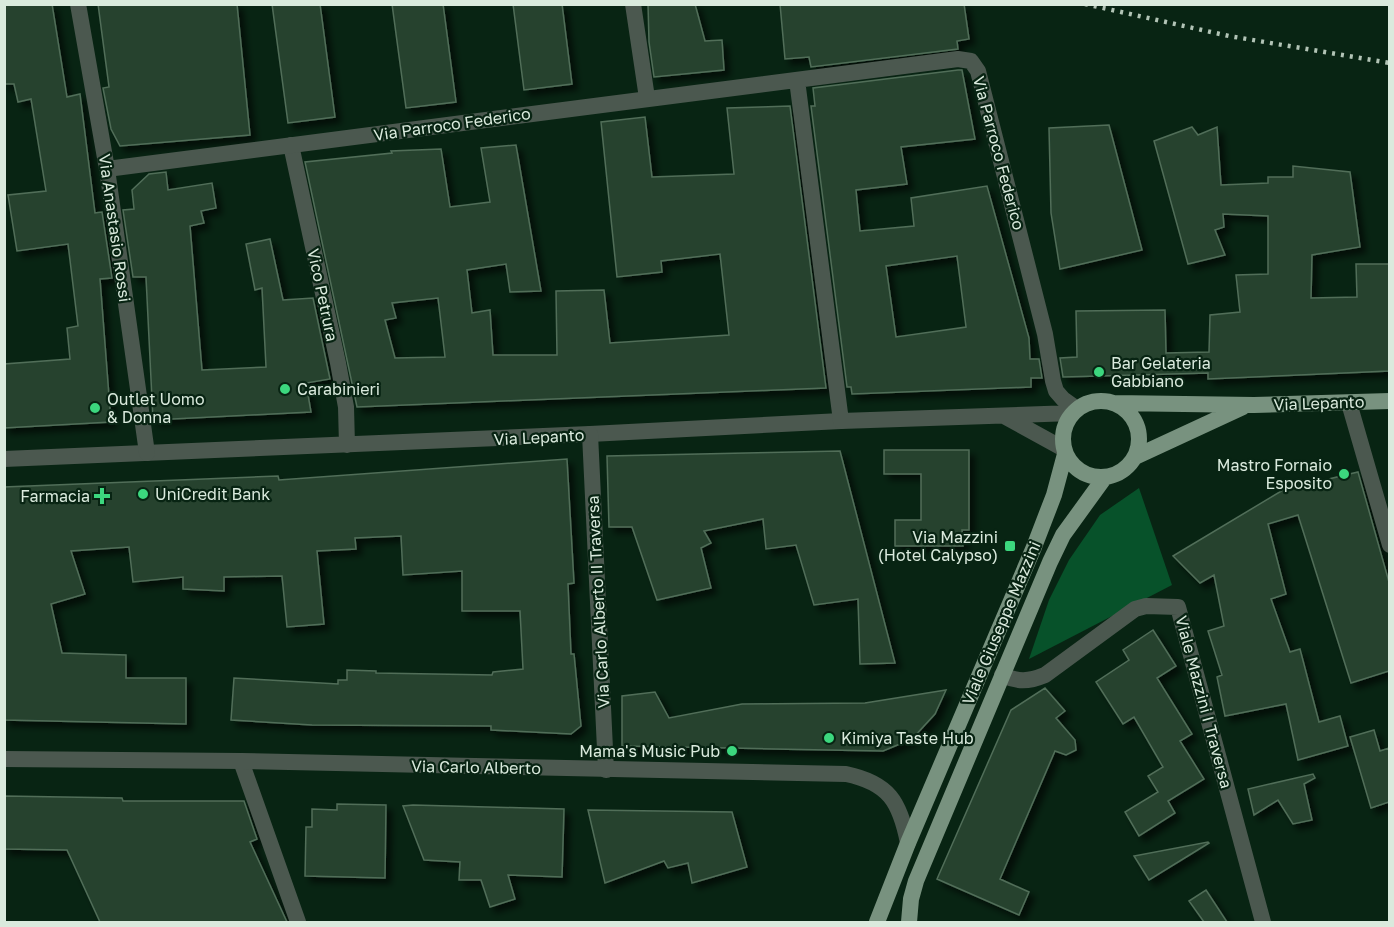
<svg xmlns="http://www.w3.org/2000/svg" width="1394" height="927" font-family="'Golos Text',sans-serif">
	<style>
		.green { fill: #07522a }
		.building { fill: #26422f; stroke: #516e59; stroke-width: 1.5; fill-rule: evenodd; filter: url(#shadow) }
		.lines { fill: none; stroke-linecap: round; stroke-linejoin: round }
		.pedestrian { stroke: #4b584f; stroke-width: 16 }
		.minor { stroke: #4b584f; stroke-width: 16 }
		.tertiary { stroke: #4b584f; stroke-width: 16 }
		.primary { stroke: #78927f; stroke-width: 16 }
		.rail { stroke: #b2c4b6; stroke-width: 4.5; stroke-dasharray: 3 6; stroke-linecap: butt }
		.poi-dot { fill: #3cd77e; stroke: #082413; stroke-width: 2 }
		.labels { text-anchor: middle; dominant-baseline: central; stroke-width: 4.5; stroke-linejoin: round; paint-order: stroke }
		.street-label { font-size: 16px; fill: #daeadd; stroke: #082413 }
		.poi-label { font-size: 16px; fill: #daeadd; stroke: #082413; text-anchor: start }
	</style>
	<defs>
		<filter id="shadow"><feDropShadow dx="5.5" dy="5.5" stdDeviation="3" flood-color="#0009"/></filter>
	</defs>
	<rect width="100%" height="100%" fill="#082413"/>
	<path class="green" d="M1139 488 1172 585 1029 659 1049 600 1069 560 1100 515Z"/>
	<path class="building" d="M4 4H52L67 97 80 94 95 213 102 212 112 278 100 279 111 422 4 428V364L70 359 67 328 78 326 68 244 17 251 8 195 46 191 31 99 18 102 14 84H4Z
		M98 4H237L250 135 120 146 111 129 103 88 109 87Z
		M272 4H320L335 117 288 123Z
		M392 4H443L456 102 406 108Z
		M513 4H562L572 84 524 90Z
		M648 4H695L705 41 722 40 724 70 654 77 649 42Z
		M780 4H964L969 39 957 41 958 49 811 67 809 57 785 59Z
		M958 70H962L975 139 901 147 907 184 856 190 860 231 914 226 911 198 987 186 1029 338 1030 359H1039L1042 378H1031V387L852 394 851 387H847L811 106H815L813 88ZM957 256 966 327 896 337 886 266Z
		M790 106 826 388 357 407 305 162 392 153 391 151 441 149 450 207 490 202 481 148 516 145 541 291 510 292 506 264 467 270 472 313 490 310 493 355H557L556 291 604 290 610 343 729 335 720 254 661 261 662 272 617 277 601 122 645 117 652 177 734 174 727 108ZM438 298 445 357 395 358 385 320 396 318 392 303Z
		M1109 125 1142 250 1060 269 1051 213 1049 128Z
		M1192 127 1198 135 1217 127 1221 185 1268 183V177H1293V166L1350 172 1360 247 1312 255 1311 298 1357 297 1356 264H1389V371L1208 379V373L1063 377 1060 358 1077 357 1076 311 1165 310 1166 353 1209 352 1210 315 1240 312 1236 275 1268 274V216L1223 214 1224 227 1215 230 1225 255 1188 264 1154 141Z
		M166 172 168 190 212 183 216 208 201 211 204 223 190 226 202 370 266 367 262 288 255 290 246 244 270 239 283 300 313 298 330 379 306 383 311 412 153 420 146 277H133L123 210 134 209 132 190 149 174Z
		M884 450H969V530H962L963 546H895V520H921V474H884Z
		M840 451 895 663 860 664 858 599 814 605 796 545 766 549 763 519 704 531 711 543 701 548 711 588 657 600 632 527H609L607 456Z
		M567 459 574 583 568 584 571 654H574L581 726 571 734 491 730V726L312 725 231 720 234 678 338 684V680H347V670L376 671V673L492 675 493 672 523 669 520 611H462V571L403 575 401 536 355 538 356 549 317 551 324 624 287 627 282 576 224 577V591L183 589V577L133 582 129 547 71 551 85 594 51 604 62 653 126 655V678H186V724L4 720V487L278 476 279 480Z
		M1358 472 1389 582V671L1351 683 1298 515 1268 524 1286 594 1271 599 1290 652 1300 649 1319 722 1340 716 1348 746 1298 760 1286 704 1225 716 1217 677 1222 675 1208 631 1224 626 1214 575 1200 583 1173 556 1283 490Z
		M1153 630 1176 666 1157 678 1192 734 1180 741 1204 779 1168 801 1175 813 1139 836 1125 812 1158 792 1148 776 1163 767 1134 717 1123 724 1096 682 1129 660 1123 650Z
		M1045 688 1065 711 1056 718 1075 740 1076 750 1066 755 1055 751 1000 879 1029 892 1019 915 937 879 1011 710Z
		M946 690 935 714 912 739 883 751 622 746V696L655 692 669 718 742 704 865 703Z
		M1374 730 1380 751 1389 748V802L1371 808 1350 737Z
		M1313 774 1315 778 1304 784 1312 820 1293 824 1278 800 1254 815 1248 789Z
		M4 796 122 798 123 801H244L257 839 250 842 287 922H100L67 850 4 849Z
		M337 804 386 805 385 878 305 876 306 827H312V809L337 810Z
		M413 805 564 809 562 877 508 875 515 899 490 907 481 880H459L460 862 424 860 403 806Z
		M588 810 732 812 747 867 692 883 688 863 668 868 664 861 605 883Z
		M1208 842 1209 843 1149 880 1134 856Z
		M1206 890 1227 922H1204L1189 901Z"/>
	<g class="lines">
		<path class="pedestrian" d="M291 145 338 363 346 407 347 445
			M4 459 590 434 841 421"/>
		<path class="minor" d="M78 4 107 169 147 453
			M633 4 647 98
			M797 80 841 421 1073 413
			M107 169 958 59 971 61 978 71 1045 334 1053 381 1056 391 1063 399 1077 409
			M1349 403 1390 545
			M1004 416 1064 449
			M590 434 606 770
			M1002 675C1018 682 1028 682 1045 675L1135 609 1146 606 1178 607 1263 922
			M241 761 298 922"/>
		<path class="tertiary" d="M4 759 241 761 846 774C889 783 900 802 908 843"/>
		<path class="primary" d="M1063 439a38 38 0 1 1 76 0a38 38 0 1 1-76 0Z
			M1114 403 1254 405 1390 401
			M1135 457 1243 407
			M877 922 908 843 1034 547 1054 495 1065 454
			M909 922 911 899 916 881 1050 562 1063 535 1105 477"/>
		<path class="rail" d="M1085 4 1229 36 1390 63"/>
	</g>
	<g class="poi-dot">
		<circle cx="1099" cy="372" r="6"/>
		<circle cx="285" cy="389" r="6"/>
		<circle cx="95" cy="408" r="6"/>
		<circle cx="1344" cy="474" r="6"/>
		<circle cx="143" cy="494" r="6"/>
		<path d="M99 487h6v6h6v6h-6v6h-6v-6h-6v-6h6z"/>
		<rect x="1004" y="540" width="12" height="12" rx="3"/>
		<circle cx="829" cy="738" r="6"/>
		<circle cx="732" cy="751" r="6"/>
	</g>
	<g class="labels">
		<g class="street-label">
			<text transform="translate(452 124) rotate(-8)">Via Parroco Federico</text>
			<text transform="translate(999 153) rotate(75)">Via Parroco Federico</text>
			<text transform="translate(115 228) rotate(82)">Via Anastasio Rossi</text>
			<text transform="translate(323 295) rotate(78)">Vico Petrura</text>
			<text transform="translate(1319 403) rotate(-2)">Via Lepanto</text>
			<text transform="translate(539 437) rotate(-3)">Via Lepanto</text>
			<text transform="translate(598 602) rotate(-93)">Via Carlo Alberto II Traversa</text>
			<text transform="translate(1001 623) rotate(-67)">Viale Giuseppe Mazzini</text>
			<text transform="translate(1204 702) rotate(75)">Viale Mazzini I Traversa</text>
			<text transform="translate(476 767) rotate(1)">Via Carlo Alberto</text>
		</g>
		<g class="poi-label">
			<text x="1111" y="363">Bar Gelateria<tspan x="1111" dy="18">Gabbiano</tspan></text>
			<text x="297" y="389">Carabinieri</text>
			<text x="107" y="399">Outlet Uomo<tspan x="107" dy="18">&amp; Donna</tspan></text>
			<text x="1332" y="465" text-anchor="end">Mastro Fornaio<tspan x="1332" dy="18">Esposito</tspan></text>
			<text x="155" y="494">UniCredit Bank</text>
			<text x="90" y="496" text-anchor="end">Farmacia</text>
			<text x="998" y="537" text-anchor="end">Via Mazzini<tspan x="998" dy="18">(Hotel Calypso)</tspan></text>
			<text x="841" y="738">Kimiya Taste Hub</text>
			<text x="720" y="751" text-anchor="end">Mama's Music Pub</text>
		</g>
	</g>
	<rect width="1394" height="927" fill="none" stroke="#daeadd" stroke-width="12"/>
</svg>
